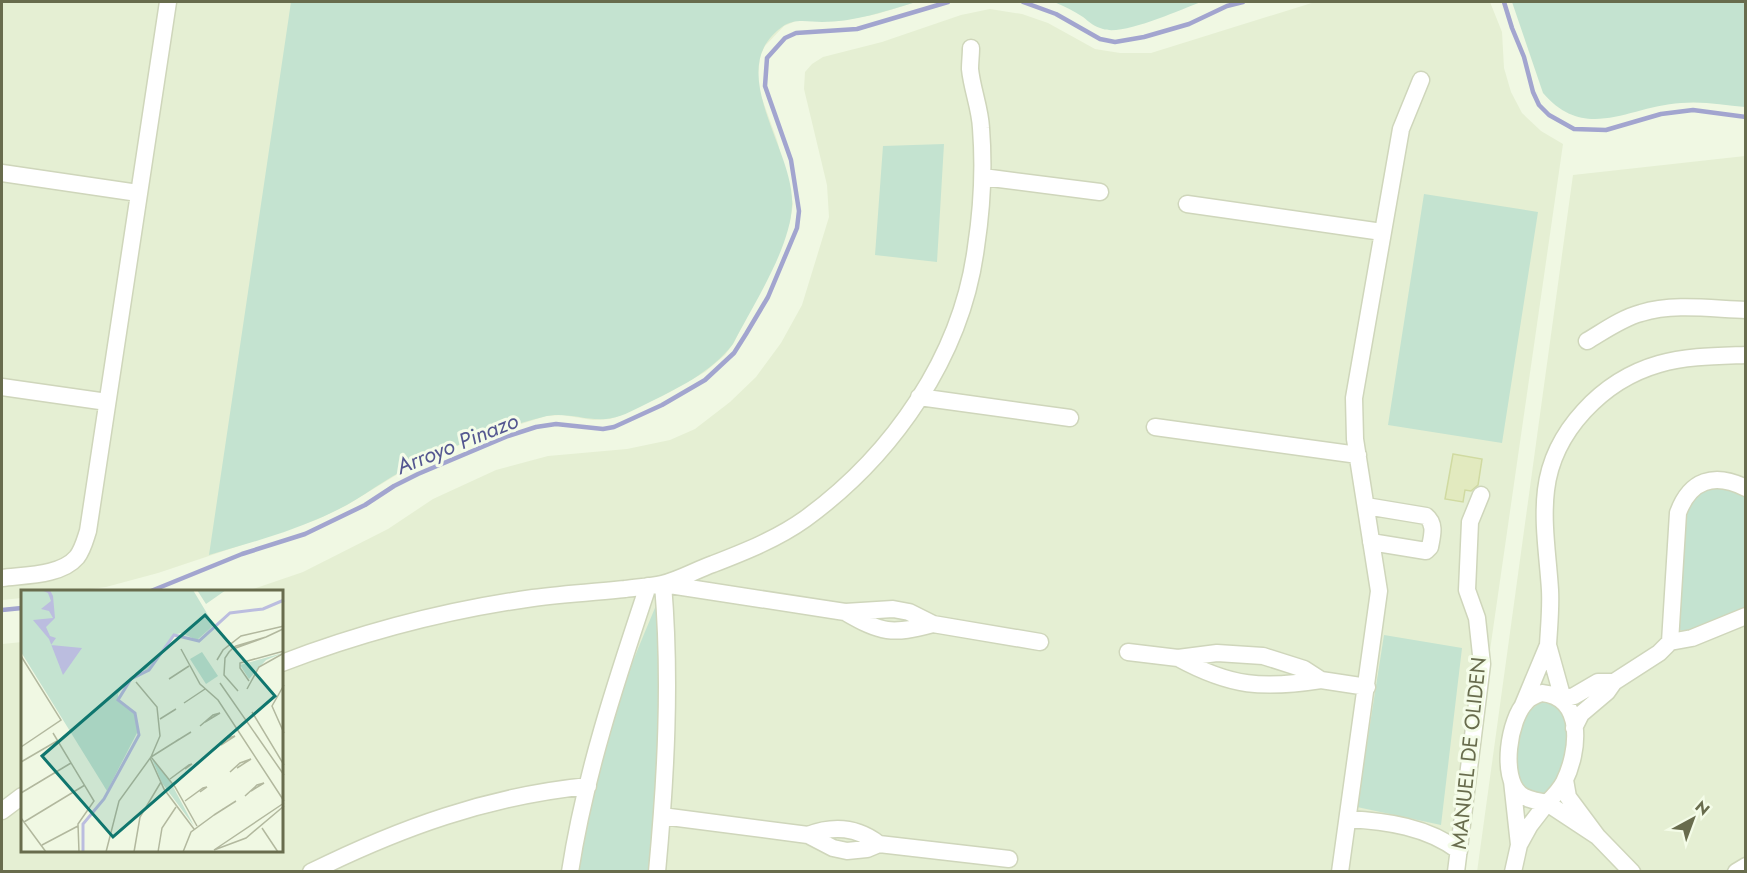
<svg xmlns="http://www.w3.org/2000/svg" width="1747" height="873" font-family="Jost,sans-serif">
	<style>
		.residential { fill: #e5efd3 }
		.green { fill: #c4e3d0 }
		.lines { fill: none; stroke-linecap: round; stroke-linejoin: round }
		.stream { stroke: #a2a5cf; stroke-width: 4.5 }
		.building { fill: #e2eabf; stroke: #d0daa1; stroke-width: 1.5 }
		.minor-casing { stroke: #cfd6bb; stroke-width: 19 }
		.minor { stroke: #fff; stroke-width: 16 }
		.labels { text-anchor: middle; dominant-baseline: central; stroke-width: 6; stroke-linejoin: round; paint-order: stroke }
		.street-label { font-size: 21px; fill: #686c4d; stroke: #f4fce8 }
		.water-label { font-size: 22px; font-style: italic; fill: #545790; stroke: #f4fce8 }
		.inset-river { fill: none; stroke: #bbbddf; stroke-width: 3 }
		.inset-road { fill: none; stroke: #b2b89e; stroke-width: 1.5 }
		.view { fill: #0f766e; fill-opacity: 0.15; stroke: #0f766e; stroke-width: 3 }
		.inset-edge { fill: none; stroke: #686c4d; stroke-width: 3 }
	</style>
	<rect width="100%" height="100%" fill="#f0f8e3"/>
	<path class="residential" d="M2 2H916L877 14 840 21H796L784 26 765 46 760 56 758 76 760 93 777 140 789 185 793 204 790 222 775 263 733 344 725 355 705 372 670 392 624 414 610 419 593 420 562 415 546 416 469 441 411 466 347 505 316 520 158 573 106 587 75 591H22V598L2 600Z
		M1315 2H1490L1502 32 1504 68 1511 92 1522 113 1541 131 1563 144 1488 664 1449 871H2V644L22 642V850H282V591H247L303 572 388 529 433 499 496 470 548 456 627 449 670 440 695 429 730 402 756 377 781 343 802 305 829 217 827 185 804 89 805 72 812 64 823 57 882 42 961 15 990 9 1022 14 1048 23 1095 49 1120 53H1151Z
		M1745 156V871L1477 872 1573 175Z"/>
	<path class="green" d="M291 2H916C886 11 854 22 822 22 808 22 794 18 782 27 722 70 796 151 792 206 790 249 753 305 733 344 711 373 676 389 644 405 632 411 619 418 606 419 585 421 565 411 543 417 499 428 452 446 412 466 384 479 361 499 333 512 294 531 250 543 209 555Z
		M1054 2H1201C1179 10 1123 36 1103 29 1095 27 1089 22 1083 17 1074 11 1064 6 1054 2Z
		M1512 2H1745V107C1724 105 1703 101 1681 103 1629 106 1586 143 1543 93Z
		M944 144 937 262 875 255 883 146Z
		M1424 194 1538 212 1502 443 1388 425Z
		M1716 486 1736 492 1745 496V612L1687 632 1680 630 1677 625C1679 601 1680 516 1692 500 1698 492 1706 490 1716 486Z
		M657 603C661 693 659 783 649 871L578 872C587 823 597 775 610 728 622 685 640 644 657 603Z
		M1384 635 1462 648 1441 825 1357 807Z
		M1541 701H1554L1567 713V766L1545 795 1525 791C1513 771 1513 733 1527 714 1531 709 1537 705 1541 701Z"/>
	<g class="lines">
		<path class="stream" d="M1023 2 1056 14 1100 39 1115 42 1144 37 1189 24 1227 6 1243 2
			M1504 2 1512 28 1524 57 1533 92 1539 105 1549 115 1574 129 1606 130 1661 114 1693 110 1746 117
			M151 591 242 554 305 534 365 505 394 486 418 474 508 436 536 427 556 424 603 429 614 427 662 405 705 380 734 353 746 334 768 297 797 228 799 211 791 160 765 86 767 58 785 38 796 33 857 29 948 2
			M2 610 22 608"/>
	</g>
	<path class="building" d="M1453 454 1482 459 1478 485 1471 491 1465 490 1463 502 1445 499Z"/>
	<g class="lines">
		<g class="minor-casing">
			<path id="minor" d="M2 173 138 193
				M983 177 1100 192
				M1187 204 1382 232
				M1587 341C1604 331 1622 318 1641 313 1674 303 1712 309 1746 310
				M2 387 107 402
				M919 397 1070 418
				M1155 427 1358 455
				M1366 506 1426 516C1436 524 1432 536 1430 547L1426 551 1371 542
				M2 578C24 575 61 576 77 557 83 549 85 540 88 531L168 2
				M933 624C892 635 881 633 845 612L893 609 909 612 933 624 1040 642
				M1670 642 1678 513C1690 480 1714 472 1746 488
				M1548 645C1549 627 1551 608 1550 590 1548 557 1542 523 1546 490 1553 431 1603 380 1659 364 1687 356 1717 356 1746 355
				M1128 652 1178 658 1217 653 1263 656 1304 669 1321 680C1263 689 1231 687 1178 658
				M282 663C363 632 447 610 533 598 563 594 594 592 625 589 637 587 650 587 662 584 679 580 696 570 713 564 744 552 777 539 805 519 893 455 962 356 976 247 982 208 984 167 981 128 980 108 972 89 970 69 970 62 971 55 971 48
				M1321 680 1367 687
				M1614 682 1659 653 1670 642 1692 638 1746 616
				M1542 693C1585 697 1579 752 1564 782 1560 790 1554 796 1547 803 1538 801 1527 800 1520 794 1500 777 1509 719 1526 702 1530 697 1536 695 1542 693Z
				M1523 705 1548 645 1563 699 1574 696 1598 682H1614L1607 692 1581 714 1574 728
				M1512 781 1519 845 1530 825 1547 803 1597 836 1568 797 1565 780
				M2 811 22 796
				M662 816 808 835 833 848 847 851 867 849 879 844C857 827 834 825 808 835
				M1348 819C1386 821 1428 827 1459 851
				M1597 836 1632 872
				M879 844 1009 859
				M311 872C400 828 488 796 588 786
				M570 872C585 774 617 679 648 586
				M657 872C666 776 671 680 663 584L845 612
				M1340 872 1379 591 1355 439 1354 398 1401 129 1421 80
				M1456 872 1482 664 1477 618 1467 590 1470 522 1481 495
				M1513 872 1519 845
				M1736 872 1746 866"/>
		</g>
		<use href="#minor" class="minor"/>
	</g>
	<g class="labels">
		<g class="street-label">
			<text transform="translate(1469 753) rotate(-84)">MANUEL DE OLIDEN</text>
		</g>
		<g class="water-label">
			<text transform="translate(457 443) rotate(-22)">Arroyo Pinazo</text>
		</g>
	</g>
	<g transform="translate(21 590)">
		<rect width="262" height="262" fill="#f0f8e3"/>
		<path d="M0 0H172L193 35 176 50 160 43 152 45 127 79 113 84 97 104 98 112 113 123 117 141 86 201 0 62ZM176 0H205L185 14ZM181 62 197 86 185 94 169 69ZM262 63 245 70 228 89 219 75ZM131 169 148 189 173 236 141 193Z" fill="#c4e3d0"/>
		<path d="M20 0H29L32 6 34 28 25 37 29 46 35 48 30 55 61 58 42 85 28 49 12 30 32 28 28 21 20 19 30 11 27 3Z" fill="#bbbddf"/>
		<path class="inset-river" d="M62 262V234L83 209 118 145 114 123 97 110 110 89 128 80 153 45 178 51 209 23 242 19 263 10"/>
		<path class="inset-road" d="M245 47 262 39M160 59 179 94 197 110 263 211M212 59 245 47 215 56 213 57 208 62 204 68 203 85 217 101M0 66 40 130 0 157M196 70 202 60 220 46 263 36M148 89 168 76M228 91 219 78V73L263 61M199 93 263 185M263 95 251 116 263 143M226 99 238 77 263 63M163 113 184 99M231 122 263 175M139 129 155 119M179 136 192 125 199 123 184 132M32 143 73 211 57 234 58 262M158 149 149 155 170 142M149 155 130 167 154 197 176 236M194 159 207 148 214 146 200 155M129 168 143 199 173 239M0 172 36 151M209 182 219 173 230 169 216 178M149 189 168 175 171 174 164 179M0 203 50 173M224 206 236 195 243 193 230 201M164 211 182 198 186 197 179 202M263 213 193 260 225 248 263 216M202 219 193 225 215 211M0 228 25 262M3 232 64 195M241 238 257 262M21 255 57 236M85 262 98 211 130 167 139 146 136 117 115 92M113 262 119 227 140 192M137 262 141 238 155 217M162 262 170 242 193 225"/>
		<path class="view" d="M184 25 254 106 92 247 21 166Z"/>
		<rect width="262" height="262" class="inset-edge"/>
	</g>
	<rect width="1747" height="873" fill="none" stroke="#686c4d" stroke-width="6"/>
	<g transform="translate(1693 819) rotate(41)" stroke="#f4fce8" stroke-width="4.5" paint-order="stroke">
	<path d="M0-4.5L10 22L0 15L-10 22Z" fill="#686c4d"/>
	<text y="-9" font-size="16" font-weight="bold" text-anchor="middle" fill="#686c4d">N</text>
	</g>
</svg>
